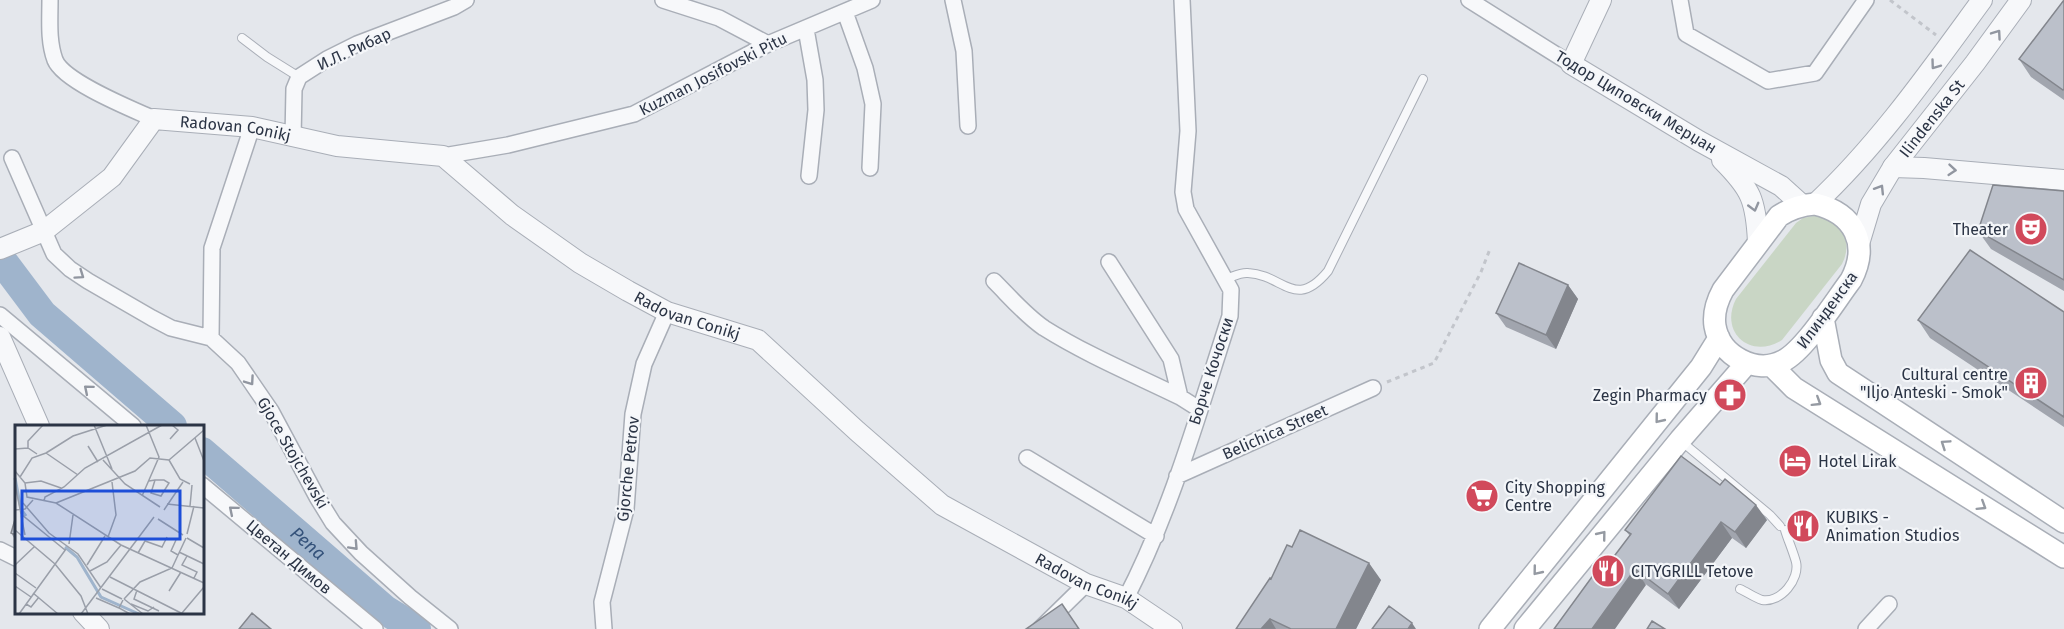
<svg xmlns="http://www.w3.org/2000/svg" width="2064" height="629" font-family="'Fira Sans',sans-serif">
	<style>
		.green { fill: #c9d6c5 }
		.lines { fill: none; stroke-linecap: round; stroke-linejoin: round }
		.river { stroke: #9fb4cc; stroke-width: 30 }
		.service-casing { stroke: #a9aeb7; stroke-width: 10 }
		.minor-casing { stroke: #a9aeb7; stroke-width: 18 }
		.tertiary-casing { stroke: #a9aeb7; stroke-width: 22 }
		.secondary-casing { stroke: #a9aeb7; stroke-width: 24 }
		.path { stroke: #c2c5cb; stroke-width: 3; stroke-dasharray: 4.5 4.5; stroke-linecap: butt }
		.service { stroke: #f7f8fa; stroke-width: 8 }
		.minor { stroke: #f7f8fa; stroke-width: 15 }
		.tertiary { stroke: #f7f8fa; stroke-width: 20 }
		.secondary { stroke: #fff; stroke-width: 21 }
		.wall { fill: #a1a5ae }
		.shaded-wall { fill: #83868d }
		.building { fill: #bbc0ca; stroke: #83868d; stroke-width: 1.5 }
		.oneway { stroke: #9196a0 }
		.oneway2 { stroke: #959aa2 }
		.labels { text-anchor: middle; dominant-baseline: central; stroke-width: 4.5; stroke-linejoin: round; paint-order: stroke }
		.street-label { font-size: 16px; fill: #2b3445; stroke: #f4f6f9 }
		.poi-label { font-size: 16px; fill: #2b3445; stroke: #f4f6f9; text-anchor: start }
		.water-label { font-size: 18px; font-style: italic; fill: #34527a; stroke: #f4f6f9 }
		.inset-river { fill: none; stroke: #9fb4cc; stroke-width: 3 }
		.inset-road { fill: none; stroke: #9a9fa9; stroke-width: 1.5 }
		.view { fill: #1d4ed8; fill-opacity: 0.15; stroke: #1d4ed8; stroke-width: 3 }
		.inset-edge { fill: none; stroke: #2b3445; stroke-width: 3 }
	</style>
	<rect width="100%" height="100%" fill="#e4e7ec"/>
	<path class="green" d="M1819 215C1843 221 1853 243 1842 264L1782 340C1750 360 1719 332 1736 299L1796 223 1803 218Z"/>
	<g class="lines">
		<g class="river">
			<path d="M0 258 42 314 172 426"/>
			<path id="s1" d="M202 452 385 610 416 629"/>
		</g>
		<g class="service-casing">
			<path id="service" d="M242 38 267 57 299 77
				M1225 279C1232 277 1241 272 1248 273 1284 275 1295 311 1328 271L1423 79
				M1681 441 1770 515 1780 526
				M1740 589C1747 592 1755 598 1762 600 1781 603 1800 579 1796 562 1793 551 1788 540 1785 530"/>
		</g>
		<g class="minor-casing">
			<path id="minor" d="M50 0C50 20 48 41 55 60 64 82 132 109 154 119
				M663 0 719 18 768 44
				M953 0 964 51 968 126
				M1469 0 1571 64
				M1680 0 1686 34 1768 81 1815 73 1866 0
				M845 12 865 68 873 104 870 168
				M806 29 815 80 816 110 809 176
				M293 138 294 89 299 77 327 59 357 44 454 7 466 0
				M443 156 508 145 634 114 768 44 872 0
				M12 158 54 254 70 269 88 281 152 318 171 328 211 338 238 363 271 411 317 497 333 523 361 553 410 597 450 629
				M1109 262 1171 359 1180 397 1199 409
				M994 281C1010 297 1025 315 1044 328 1087 355 1135 375 1180 397
				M0 315 133 426
				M211 338 212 248 252 127
				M1027 458 1156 536
				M1177 476 1373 388
				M202 485 375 629
				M0 550 16 558
				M1126 598C1172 509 1199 411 1230 316L1231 290 1186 209 1183 192 1188 131 1182 0
				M604 629 602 602 626 509 633 414 644 364 667 312
				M1040 629 1086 584
				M1866 629 1889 604"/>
		</g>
		<g class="tertiary-casing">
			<g id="tertiary">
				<path d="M1601 0 1571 64 1699 141 1781 186 1802 205"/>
				<path d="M1722 160C1751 189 1756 200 1758 242"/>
				<path d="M1893 167 1924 168 2064 180"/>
				<path d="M1815 204C1879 144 1930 71 1982 0"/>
				<path id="s2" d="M1859 244 1871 204 1893 167 1975 63 2021 0"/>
				<path id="s3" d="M0 249 44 231 112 177 154 119 252 127 337 146 443 156 512 215 580 263 628 291 667 312 758 340 857 431 942 505 1086 584 1126 598 1172 629"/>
				<path d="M0 337 39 426"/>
				<path d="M83 612 99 629"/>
			</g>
		</g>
		<g class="secondary-casing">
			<path id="secondary" d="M1815 204C1854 213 1870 244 1851 280 1835 301 1805 350 1783 361 1756 375 1720 356 1715 326 1713 313 1717 301 1723 290L1779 216C1791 208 1801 205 1815 204Z
				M1823 318 1831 360 1838 373 2064 522
				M1772 366 1794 388 2064 557
				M1490 629 1701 367 1719 338
				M1525 629 1680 440 1747 363"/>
		</g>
		<path class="path" d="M1890 0 1936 35
			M1387 382 1434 363 1481 272 1490 249"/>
		<use href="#service" class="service"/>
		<use href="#minor" class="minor"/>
		<use href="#tertiary" class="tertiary"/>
		<use href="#secondary" class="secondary"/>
	</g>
	<path class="wall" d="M2064 0V100L2031 77 2019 59Z
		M2064 191V291L1991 249 1978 231Z
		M1568 285 1578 299 1556 349 1506 327 1496 313Z
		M2064 312V427L1930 338 1918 320Z
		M16 516V541L11 533Z
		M1767 520 1746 548 1732 538 1679 609 1612 559 1630 536 1625 530Z
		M1292 547 1381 580 1356 629H1236Z"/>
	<path class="shaded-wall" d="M1568 285 1578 299 1556 349 1546 335Z
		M1756 505 1767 520 1746 548 1735 532Z
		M1721 522 1732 538 1679 609 1668 594Z
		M1369 563 1381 580 1356 629H1336Z
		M1635 569 1646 585 1615 629H1592Z
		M1270 619 1276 629H1261Z
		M1412 623 1416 629H1408Z"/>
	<path class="building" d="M2064 0V89L2063 90 2019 59Z
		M1993 185 2064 191V280L1978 231Z
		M1970 250 2064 312V417L1918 320Z
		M1519 263 1568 285 1546 335 1496 313Z
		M1681 456 1720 485 1725 479 1756 505 1735 532 1721 522 1668 594 1635 569 1592 629H1554L1608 555 1612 559 1631 534 1625 530Z
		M16 516V535L11 533Z
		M1300 530 1369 563 1336 629H1291L1270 619 1261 629H1236L1270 578 1271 579 1287 545 1292 547Z
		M1062 604 1079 629H1026Z
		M1389 606 1412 623 1408 629H1372Z
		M252 613 271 629H239Z
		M1652 621 1665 629H1647Z"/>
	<defs><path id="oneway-chevron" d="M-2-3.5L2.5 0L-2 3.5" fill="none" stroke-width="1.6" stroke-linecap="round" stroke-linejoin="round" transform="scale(1.5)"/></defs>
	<g class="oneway">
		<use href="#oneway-chevron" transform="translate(1997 34) rotate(-55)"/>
		<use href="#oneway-chevron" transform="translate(1935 65) rotate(126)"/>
		<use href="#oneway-chevron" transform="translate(1952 170) rotate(5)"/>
		<use href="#oneway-chevron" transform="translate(1880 189) rotate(-58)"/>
		<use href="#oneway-chevron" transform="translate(1754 207) rotate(75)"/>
		<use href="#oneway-chevron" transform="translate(80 275) rotate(35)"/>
		<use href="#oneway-chevron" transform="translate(250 381) rotate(55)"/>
		<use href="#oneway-chevron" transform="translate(88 389) rotate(-140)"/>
		<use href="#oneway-chevron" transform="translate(233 510) rotate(-140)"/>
		<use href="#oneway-chevron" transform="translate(354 546) rotate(47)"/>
	</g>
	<g class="oneway2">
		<use href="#oneway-chevron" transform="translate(1817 402) rotate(32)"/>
		<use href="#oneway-chevron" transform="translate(1659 419) rotate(129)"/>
		<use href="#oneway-chevron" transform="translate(1945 444) rotate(-146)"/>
		<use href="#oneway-chevron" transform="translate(1982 506) rotate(32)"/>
		<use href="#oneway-chevron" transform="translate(1602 535) rotate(-51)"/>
		<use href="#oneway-chevron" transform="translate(1537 571) rotate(129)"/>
	</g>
	<defs>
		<g id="theatre-disc" transform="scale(1.725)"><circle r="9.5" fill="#d1495b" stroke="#f4f6f9"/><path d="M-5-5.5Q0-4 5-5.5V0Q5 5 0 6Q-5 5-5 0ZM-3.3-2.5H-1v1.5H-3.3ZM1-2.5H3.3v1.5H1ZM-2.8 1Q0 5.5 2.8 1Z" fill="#fff"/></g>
		<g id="building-disc" transform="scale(1.725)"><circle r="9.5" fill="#d1495b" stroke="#f4f6f9"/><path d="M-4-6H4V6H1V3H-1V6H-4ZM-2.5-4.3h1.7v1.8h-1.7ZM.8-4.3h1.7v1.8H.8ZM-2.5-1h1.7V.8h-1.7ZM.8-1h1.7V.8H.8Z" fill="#fff"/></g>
		<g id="pharmacy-disc" transform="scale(1.725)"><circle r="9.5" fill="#d1495b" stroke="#f4f6f9"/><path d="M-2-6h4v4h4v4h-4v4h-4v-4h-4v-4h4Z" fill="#fff"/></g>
		<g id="hotel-disc" transform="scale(1.725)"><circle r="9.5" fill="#d1495b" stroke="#f4f6f9"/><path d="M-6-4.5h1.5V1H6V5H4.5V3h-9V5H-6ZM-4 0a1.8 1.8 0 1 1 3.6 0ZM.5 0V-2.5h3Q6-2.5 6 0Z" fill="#fff"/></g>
		<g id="supermarket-disc" transform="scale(1.725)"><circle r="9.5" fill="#d1495b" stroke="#f4f6f9"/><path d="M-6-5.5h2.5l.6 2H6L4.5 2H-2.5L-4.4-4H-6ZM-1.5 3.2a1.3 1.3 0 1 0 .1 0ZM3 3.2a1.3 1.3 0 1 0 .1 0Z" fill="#fff"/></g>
		<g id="restaurant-disc" transform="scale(1.725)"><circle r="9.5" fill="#d1495b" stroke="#f4f6f9"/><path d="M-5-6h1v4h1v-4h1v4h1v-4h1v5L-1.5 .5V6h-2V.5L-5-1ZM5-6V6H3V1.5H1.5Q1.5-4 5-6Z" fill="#fff"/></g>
	</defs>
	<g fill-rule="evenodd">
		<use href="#theatre-disc" x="2031" y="229"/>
		<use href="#building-disc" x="2031" y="383"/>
		<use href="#pharmacy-disc" x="1730" y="395"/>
		<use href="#hotel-disc" x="1795" y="461"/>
		<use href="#supermarket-disc" x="1482" y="496"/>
		<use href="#restaurant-disc" x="1803" y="526"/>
		<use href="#restaurant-disc" x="1608" y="571"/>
	</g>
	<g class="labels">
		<g class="street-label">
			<text transform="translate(354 49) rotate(-25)">И.Л. Рибар</text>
			<text transform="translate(713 74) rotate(-27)">Kuzman Josifovski Pitu</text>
			<text transform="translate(1636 102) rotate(31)">Тодор Циповски Мерџан</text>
			<text stroke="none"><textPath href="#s2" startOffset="147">Ilindenska St</textPath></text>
			<text stroke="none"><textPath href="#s3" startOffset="288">Radovan Conikj</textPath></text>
			<text transform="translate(1827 310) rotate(-54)">Илинденска</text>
			<text stroke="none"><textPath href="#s3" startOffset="792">Radovan Conikj</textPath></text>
			<text transform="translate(1211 371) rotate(-72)">Борче Кочоски</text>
			<text transform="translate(1275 432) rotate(-24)">Belichica Street</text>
			<text transform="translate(293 453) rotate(60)">Gjoce Stojchevski</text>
			<text transform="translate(628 469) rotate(-84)">Gjorche Petrov</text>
			<text transform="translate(289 557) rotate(40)">Цветан Димов</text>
			<text stroke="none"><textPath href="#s3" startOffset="1278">Radovan Conikj</textPath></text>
		</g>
		<g class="poi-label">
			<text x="2008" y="229" text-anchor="end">Theater</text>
			<text x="2008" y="374" text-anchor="end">Cultural centre<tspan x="2008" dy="18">"Iljo Anteski - Smok"</tspan></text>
			<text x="1707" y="395" text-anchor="end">Zegin Pharmacy</text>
			<text x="1818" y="461">Hotel Lirak</text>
			<text x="1505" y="487">City Shopping<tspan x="1505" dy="18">Centre</tspan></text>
			<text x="1826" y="517">KUBIKS -<tspan x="1826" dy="18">Animation Studios</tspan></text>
			<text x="1631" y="571">CITYGRILL Tetove</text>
		</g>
		<g class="water-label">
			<text stroke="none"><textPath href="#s1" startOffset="140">Pena</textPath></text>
		</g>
	</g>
	<g transform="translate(15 425)">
		<rect width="189" height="189" fill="#e4e7ec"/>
		<path class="inset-river" d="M0 53 6 84 11 91M50 122 62 132 86 172 124 189"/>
		<path class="inset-road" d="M79 0 97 44M180 13 189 36M155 14 163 5 157 0M73 21 83 37M13 23V16L28 0M0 24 13 23 22 29M31 28 58 11 92 0M31 28 63 50M88 35 110 59 145 82M154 35 189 5M0 46 10 58 12 72 41 78 106 120 189 158M5 52 17 33 31 28M134 56 140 55H149L154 58 146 71 136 68 140 55M10 58 26 56 46 63M0 59 6 89 50 125M127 71 144 32 131 0M29 76 30 72 49 62 70 43 147 0M8 78 34 108 63 129 86 163M41 78 120 46 135 33 154 35 165 54 175 59M152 79 189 83M175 81 177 60M0 85 10 84 18 75M149 85 168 57M6 90 10 110M143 94 168 110M0 105 40 139 66 171 73 189M172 109 179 81M93 112 101 90 97 57M172 113 189 123M161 115 156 126 163 130M54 119 58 90M164 127 189 139M123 128 130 116 147 122 152 112M172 131 167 140 182 147 179 153M0 140 19 122M72 140 90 111M75 146 92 137 106 120M0 148 21 163M95 152 168 189M0 161 16 172M87 164 107 174M122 165 119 174 144 186M154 166 166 147M18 168 43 189M81 173 104 183M109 174 125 157 157 143 171 113M109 174 128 189M108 175 104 183 115 189M11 179 16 182 24 172M116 179 133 186 139 182M167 188 189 162M4 189 51 124M66 189 139 92"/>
		<path class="view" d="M7 66H165V114H7Z"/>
		<rect width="189" height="189" class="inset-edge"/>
	</g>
</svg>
